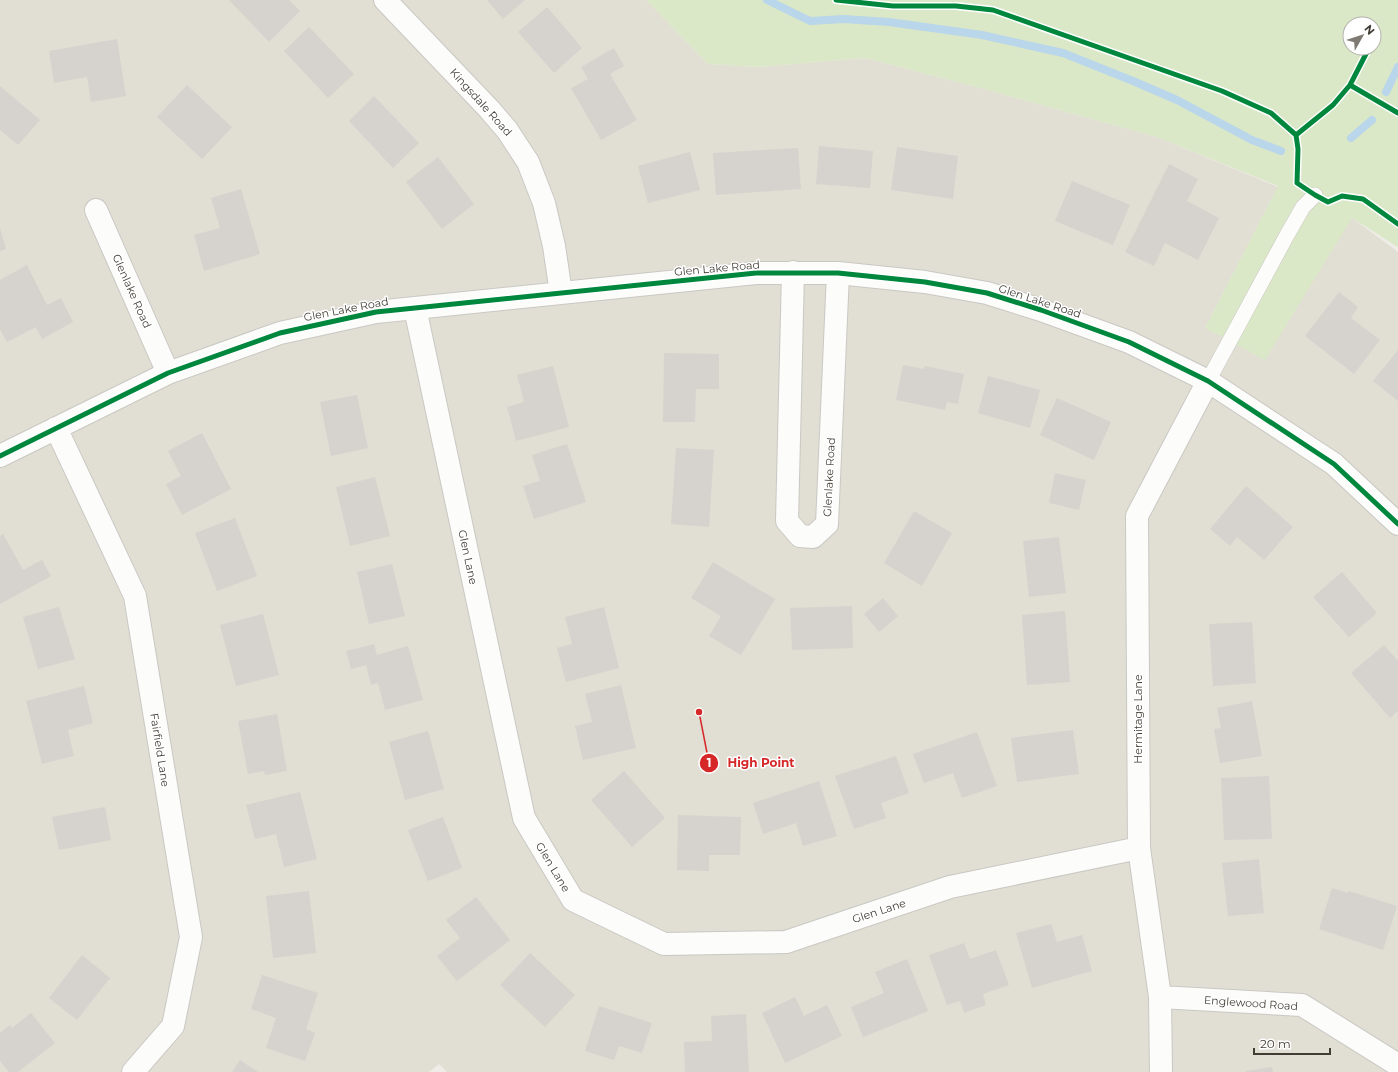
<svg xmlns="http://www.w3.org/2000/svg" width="1398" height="1072" font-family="Montserrat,sans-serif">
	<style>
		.residential { fill: #e1ded4 }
		.green { fill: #dbe8c7; fill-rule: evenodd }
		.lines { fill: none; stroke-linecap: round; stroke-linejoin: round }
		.stream { stroke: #b9d6ea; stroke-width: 8 }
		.building { fill: #d6d3ce }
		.lane-casing { stroke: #cac8c3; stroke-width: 16 }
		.street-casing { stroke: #cac8c3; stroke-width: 24 }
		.lane { stroke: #fcfcfb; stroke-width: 15 }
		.street { stroke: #fcfcfb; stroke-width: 22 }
		.cycleway-casing { stroke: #fff; stroke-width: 8 }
		.cycleway { stroke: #00873e; stroke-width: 5 }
		.labels { text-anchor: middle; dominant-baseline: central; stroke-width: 3; stroke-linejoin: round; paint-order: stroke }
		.street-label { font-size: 11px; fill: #423d34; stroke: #fff }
		.leader { fill: none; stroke: #d62828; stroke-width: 1.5 }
		.callout-dot { fill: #d62828; stroke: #fff; stroke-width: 1.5 }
		.mark-label { font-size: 12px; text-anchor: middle; font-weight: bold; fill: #fff }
		.callout-label { font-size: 12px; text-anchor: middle; font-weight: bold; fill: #d62828; stroke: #fff; stroke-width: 3; stroke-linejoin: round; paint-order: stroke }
	</style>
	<rect width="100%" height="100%" fill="#eeece6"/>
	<path class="residential" d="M0 0H646L708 64 758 67 865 58 984 89 1157 137 1278 187 1205 328 1352 218 1398 252V1072H447L439 1064 429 1072H0Z"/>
	<path class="green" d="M646 0H1398V247L1352 218 1265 360 1205 328 1278 186 1157 137 984 89 865 58 758 67 708 64ZM1350 24H1374V48H1350Z"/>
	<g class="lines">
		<path class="stream" d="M767 0 810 21 843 19 889 22 982 35 1063 53 1133 81 1177 100 1252 140 1281 151
			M1386 92 1398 67
			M1351 138 1372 120"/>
	</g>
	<path class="building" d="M229 0H289L300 11 269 42Z
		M487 0H525L503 19Z
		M547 7 582 48 554 73 518 32Z
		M309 27 354 74 328 98 284 51Z
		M117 39 126 96 91 102 87 77 54 83 49 51Z
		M614 48 624 66 610 74 637 120 601 140 571 88 588 79 581 67Z
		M187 85 232 127 202 159 157 117Z
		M0 86 40 120 18 145 0 130Z
		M374 96 419 143 393 168 349 121Z
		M819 146 873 151 870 188 816 184Z
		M897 147 958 156 953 199 891 190Z
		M798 148 801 189 716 195 713 153Z
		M690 152 700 190 648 203 638 166Z
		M438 157 474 204 442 229 406 182Z
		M1169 164 1198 179 1187 201 1219 218 1198 260 1165 243 1154 266 1125 252Z
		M1072 181 1130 205 1113 245 1055 221Z
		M241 189 260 254 204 271 194 235 220 228 211 198Z
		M0 228 6 249 0 251Z
		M27 265 47 305 61 298 73 322 42 339 36 327 7 342 0 329V280Z
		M1339 292 1358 307 1351 318 1380 340 1354 374 1305 336Z
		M1398 350V401L1373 381Z
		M664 353 719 354V389H696L695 422H663Z
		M903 365 924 369 925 366 964 374 958 404 947 402 945 410 896 400Z
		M553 366 569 427 516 441 507 407 524 402 517 375Z
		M988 376 1040 390 1030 428 978 413Z
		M357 395 368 448 331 456 320 402Z
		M1057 398 1111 422 1094 460 1040 435Z
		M202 433 231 489 182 515 166 484 181 476 168 451Z
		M567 444 586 502 534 519 523 486 540 481 532 455Z
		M676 448 714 450 709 527 671 524Z
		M1055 473 1086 480 1079 510 1049 503Z
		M375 477 390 536 350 546 336 487Z
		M1246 486 1293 527 1264 560 1237 537 1230 546 1210 529Z
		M914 511 952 533 922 586 884 563Z
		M235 518 257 576 217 591 195 533Z
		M3 534 23 570 42 560 51 576 0 604V536Z
		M1059 537 1066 593 1029 597 1023 541Z
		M713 562 775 599 741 655 709 636 721 616 691 598Z
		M392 564 405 616 369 624 357 572Z
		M1342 572 1377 613 1349 637 1313 597Z
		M883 598 898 616 879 632 864 614Z
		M852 606 853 648 792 650 790 608Z
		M59 607 75 659 38 669 23 617Z
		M604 607 619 668 566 682 557 648 572 644 565 617Z
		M1065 611 1070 682 1027 685 1022 615Z
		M263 614 279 675 236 686 220 625Z
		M1252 622 1256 683 1213 686 1209 624Z
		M374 644 377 655 408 646 423 700 385 710 378 683 371 685 366 665 351 669 346 651Z
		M1384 645 1398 661V711L1390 718 1351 673Z
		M621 685 636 748 583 760 575 726 592 722 585 694Z
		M84 686 93 723 68 730 74 756 42 764 26 701Z
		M1252 701 1262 756 1220 763 1214 729 1221 728 1217 708Z
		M277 714 287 771 265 775 264 771 248 774 238 721Z
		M1073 730 1079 774 1017 782 1011 738Z
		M428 731 444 789 405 800 389 742Z
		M977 732 997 786 962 798 953 773 924 783 913 754Z
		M896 756 909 793 881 803 886 818 854 829 835 776Z
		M624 771 665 818 632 847 591 800Z
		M1269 776 1272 839 1224 840 1221 778Z
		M819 781 837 836 803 846 796 823 763 834 753 803Z
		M300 792 317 859 284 867 276 834 255 839 246 805Z
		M105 807 111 840 59 850 52 817Z
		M678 815 741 817 740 855H709V871L677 870Z
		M443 817 462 868 428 881 408 830Z
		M1259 859 1264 913 1228 916 1222 863Z
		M1332 888 1348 893 1349 891 1397 906 1383 950 1319 929Z
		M309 891 316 953 273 958 266 896Z
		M476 897 510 940 457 981 437 956 460 938 446 920Z
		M1051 924 1057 942 1082 935 1092 971 1032 988 1016 933Z
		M964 943 970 959 996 950 1009 985 983 994 986 1005 964 1013 960 1001 947 1005 929 955Z
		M530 953 575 995 545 1027 500 985Z
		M82 955 110 978 77 1020 49 998Z
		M907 959 928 1011 863 1037 851 1007 884 993 875 972Z
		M262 975 318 993 306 1029 315 1033 305 1061 266 1048 276 1018 251 1009Z
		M795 997 804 1016 827 1005 842 1036 785 1063 762 1013Z
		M599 1006 652 1023 642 1053 619 1046 614 1060 585 1051Z
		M31 1013 55 1043 18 1072H9L0 1061V1033L10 1025 12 1028Z
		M746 1014 749 1072H685L684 1042 712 1041 711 1016Z
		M240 1060 258 1072H232Z
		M1272 1067 1273 1072H1246V1071Z"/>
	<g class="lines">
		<g class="lane-casing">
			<path id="lane" d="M1208 381 1287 235 1303 207 1315 195"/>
		</g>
		<g class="street-casing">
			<path id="street" d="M385 0 489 109 507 130 528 162 544 203 554 246 561 293
				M96 210 168 373
				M793 272 787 521 800 536 813 537 827 524 838 273
				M415 308 524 818 573 900 664 944 786 942 950 887 1139 848
				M56 428 135 596 191 937 173 1026 133 1072
				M0 456 168 373 280 333 376 312 415 308 756 273H838L925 282 987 293 1041 310 1129 342 1208 381 1334 464 1398 524
				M1160 997 1302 1005 1398 1065
				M1161 1072 1160 997 1139 848 1137 516 1208 381"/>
		</g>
		<use href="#lane" class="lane"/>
		<use href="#street" class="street"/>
		<g class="cycleway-casing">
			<path id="cycleway" d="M836 0 893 6H956L993 10 1222 91 1271 113 1296 135 1298 149 1297 183 1315 195 1328 202 1342 196 1363 199 1398 224
				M1350 85 1398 113
				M1296 135 1333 105 1350 85 1369 48
				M0 456 168 373 280 333 376 312 415 308 756 273H838L925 282 987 293 1041 310 1129 342 1208 381 1334 464 1398 524"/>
		</g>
		<use href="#cycleway" class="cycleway"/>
	</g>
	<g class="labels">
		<g class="street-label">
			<text transform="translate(481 102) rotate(48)">Kingsdale Road</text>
			<text transform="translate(717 268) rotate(-5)">Glen Lake Road</text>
			<text transform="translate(132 291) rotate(66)">Glenlake Road</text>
			<text transform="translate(1040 301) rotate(18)">Glen Lake Road</text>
			<text transform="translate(346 309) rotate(-11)">Glen Lake Road</text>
			<text transform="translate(829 477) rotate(-87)">Glenlake Road</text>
			<text transform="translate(468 557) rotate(78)">Glen Lane</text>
			<text transform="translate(1138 719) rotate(-90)">Hermitage Lane</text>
			<text transform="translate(160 750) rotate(81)">Fairfield Lane</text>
			<text transform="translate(553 867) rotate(59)">Glen Lane</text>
			<text transform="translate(879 911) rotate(-18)">Glen Lane</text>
			<text transform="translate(1251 1003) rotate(4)">Englewood Road</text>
		</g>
	</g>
	<path class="leader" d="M699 712L709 763"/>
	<g class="callout-dot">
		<circle cx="699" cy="712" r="4"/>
		<circle cx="709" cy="763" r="10"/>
	</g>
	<g class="mark-label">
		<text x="709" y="767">1</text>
	</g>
	<g class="callout-label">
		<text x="761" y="767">High Point</text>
	</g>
	<g transform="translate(1362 36) rotate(51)"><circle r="19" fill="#ffffff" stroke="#b3b1ae"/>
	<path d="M0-3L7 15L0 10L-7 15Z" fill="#7e7a72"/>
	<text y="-6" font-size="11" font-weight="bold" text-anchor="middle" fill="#423d34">N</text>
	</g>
	<path d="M1254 1048v6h76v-6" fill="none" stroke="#423d34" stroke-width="2"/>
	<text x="1260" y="1048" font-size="12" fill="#423d34" stroke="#ffffff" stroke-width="3" paint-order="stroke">20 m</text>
</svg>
